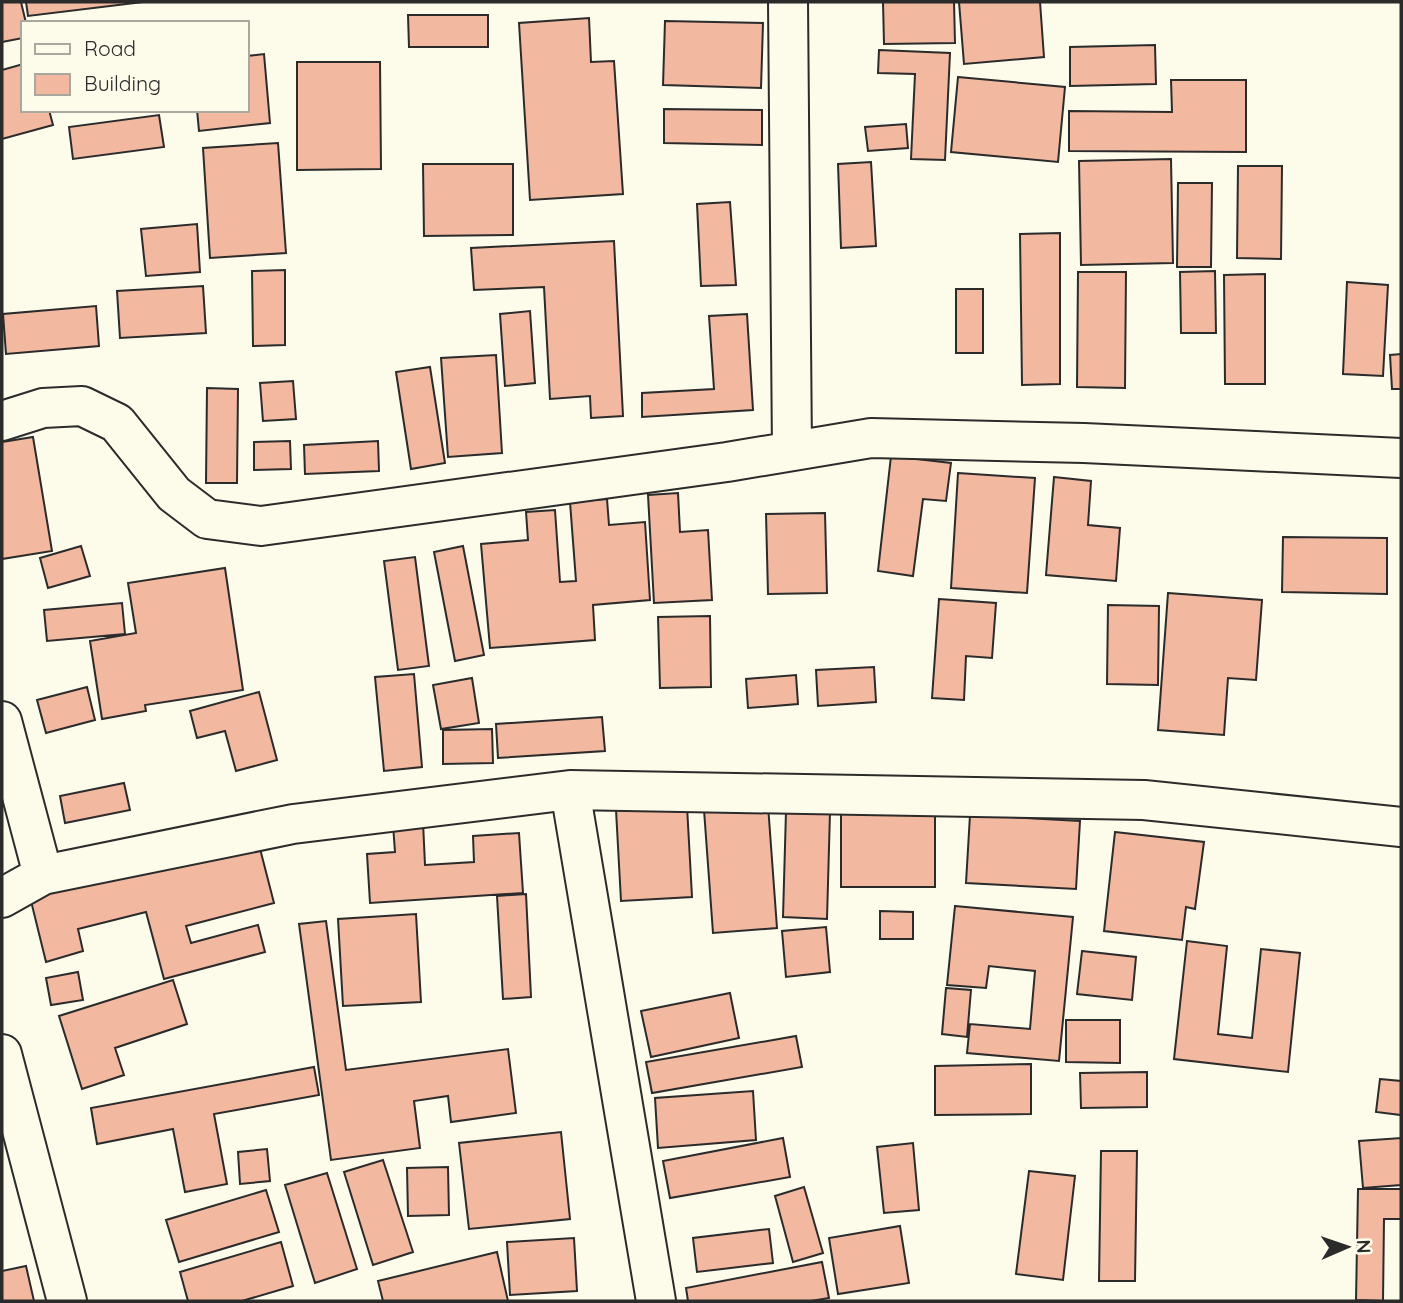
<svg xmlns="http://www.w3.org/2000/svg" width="1403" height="1303" font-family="Quicksand,sans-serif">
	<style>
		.building { fill: #f2b8a0; stroke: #2b2b2b; stroke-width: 2 }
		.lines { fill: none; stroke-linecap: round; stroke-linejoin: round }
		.street-casing { stroke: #2b2b2b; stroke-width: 42 }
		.street { stroke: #fdfbea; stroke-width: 38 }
	</style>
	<rect width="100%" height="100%" fill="#fdfbea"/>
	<path class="building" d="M2 2H21L26 23H23V38L2 42Z
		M26 2H143L28 16Z
		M883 2H954L955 43 884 44Z
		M959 2H1040L1044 57 964 64Z
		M408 15H488V47H409Z
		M589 18 591 62 614 61 623 194 530 200 519 23Z
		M665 21 763 23 761 88 663 85Z
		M1155 45 1156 84 1070 86V47Z
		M879 50 950 53 945 160 911 159 915 74 878 73Z
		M264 54 270 123 199 131 197 110H247V56Z
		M297 62H380L381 169 297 170Z
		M23 64V110H49L53 125 2 139V70Z
		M958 77 1065 87 1058 162 951 152Z
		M1171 80H1246V152L1069 151V111L1172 112Z
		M664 109 762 110V145L664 143Z
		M159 115 164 147 73 159 69 127Z
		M906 124 908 148 868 151 865 127Z
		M278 143 286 253 210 258 203 148Z
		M1171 159 1173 263 1081 265 1079 161Z
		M871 162 876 246 841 248 838 164Z
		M423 164H513V235L424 236Z
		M1238 166H1282L1281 259 1237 258Z
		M1178 183H1212L1211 267H1177Z
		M730 202 736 285 701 286 697 204Z
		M197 224 200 272 146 276 141 229Z
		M1060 233V384L1022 385 1020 234Z
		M614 241 623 416 591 418 590 396 550 399 544 287 474 290 471 248Z
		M285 270V345L253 346 252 271Z
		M1215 271 1216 333H1181L1180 272Z
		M1078 272H1126L1125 388 1077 387Z
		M1265 274V384H1225L1224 275Z
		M1347 282 1388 285 1383 376 1343 374Z
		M203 286 206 333 120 338 117 291Z
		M956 289H983V353H956Z
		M96 306 99 346 6 354 3 314Z
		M530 311 535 383 505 386 500 314Z
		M747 314 753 410 642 417V393L714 389 709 316Z
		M1401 354V389H1392L1390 355Z
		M496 355 502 453 448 457 441 358Z
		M430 367 445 463 411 469 396 372Z
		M293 381 296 419 263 421 260 383Z
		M207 388 238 389 237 483H206Z
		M33 437 52 551 2 559V442Z
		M290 441 291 469 254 470V442Z
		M378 441 379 471 305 474 304 445Z
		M891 456 951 463 946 501 923 499 913 576 878 571Z
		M958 473 1035 478 1027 593 951 588Z
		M1054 477 1091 481 1088 525 1120 528 1116 581 1046 575Z
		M678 493 680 532 708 530 712 600 654 603 648 495Z
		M607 499 609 525 645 522 650 600 593 605 595 640 490 648 481 544 528 540 526 512 555 510 560 582 576 581 570 502Z
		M825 513 827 593 768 594 766 514Z
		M1283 537 1387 538V594L1282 592Z
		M81 546 90 576 48 588 40 558Z
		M463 546 484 655 455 661 434 552Z
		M415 557 429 666 398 670 384 561Z
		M225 568 243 690 145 705 146 711 102 719 90 641 136 633 128 583Z
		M1168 593 1262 600 1256 680 1228 678 1224 735 1158 730Z
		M939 599 996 603 992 658 966 656 964 700 932 698Z
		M122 603 125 634 47 641 44 610Z
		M1108 605 1159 606 1158 685 1107 684Z
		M710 616 711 687 660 688 658 617Z
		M874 667 876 702 818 706 816 670Z
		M414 674 422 767 384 771 375 677Z
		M796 675 798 704 748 708 746 679Z
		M472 678 479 723 441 729 433 685Z
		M87 687 95 720 46 733 37 700Z
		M259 692 277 760 236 771 225 731 197 738 190 711Z
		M602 717 605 751 498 758 496 724Z
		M492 729 493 763 443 764V730Z
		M124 783 130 810 65 823 60 796Z
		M768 805 777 928 713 933 704 810Z
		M687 806 692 897 621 901 616 810Z
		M841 810H935V887H841Z
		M786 811 830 812 827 919 783 917Z
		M970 815 1080 821 1076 889 966 883Z
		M423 822 425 865 474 862 473 836 519 833 523 893 370 903 367 854 395 852 393 825Z
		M1115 832 1204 842 1195 909 1186 907 1182 940 1104 931Z
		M257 837 274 903 186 926 191 943 258 925 265 952 164 979 146 912 78 929 83 951 46 962 30 897Z
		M526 894 531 997 503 999 497 896Z
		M955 906 1073 917 1059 1061 967 1053 970 1024 1030 1029 1035 971 989 966 986 988 947 985Z
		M880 911 913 912V939H880Z
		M416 914 421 1002 343 1006 338 919Z
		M326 921 346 1070 508 1049 516 1113 451 1122 448 1096 414 1101 420 1148 331 1160 299 924Z
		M826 927 830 972 786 977 782 931Z
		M1187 941 1227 946 1218 1034 1252 1038 1261 949 1300 953 1288 1072 1174 1059Z
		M1082 951 1136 957 1132 1000 1077 994Z
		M78 972 83 1000 51 1005 46 978Z
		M173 980 187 1024 115 1048 124 1075 82 1089 59 1016Z
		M946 988 971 990 967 1037 942 1034Z
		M730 993 739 1038 651 1057 641 1011Z
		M1066 1020H1120V1063L1066 1062Z
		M796 1036 802 1067 652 1093 646 1062Z
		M1031 1064V1114L935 1115V1066Z
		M314 1067 319 1095 214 1114 227 1184 185 1192 173 1129 97 1144 91 1108Z
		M1147 1072V1107L1081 1108 1080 1073Z
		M1380 1079 1401 1081V1115L1376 1112Z
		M753 1091 756 1140 658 1148 655 1098Z
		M561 1132 570 1219 469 1229 459 1143Z
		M783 1138 790 1177 670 1198 663 1161Z
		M1401 1138V1185L1363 1188 1359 1141Z
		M913 1143 919 1210 884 1213 877 1147Z
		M267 1149 270 1181 240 1184 238 1152Z
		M1101 1151H1137L1135 1281H1099Z
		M383 1160 413 1252 373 1265 344 1172Z
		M448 1167 449 1215 408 1216 407 1168Z
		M1029 1171 1075 1176 1063 1280 1016 1274Z
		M327 1173 357 1269 315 1283 285 1185Z
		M804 1187 823 1253 793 1262 775 1196Z
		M1358 1189H1401V1219H1384L1383 1301 1356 1300Z
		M266 1190 279 1232 179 1262 166 1220Z
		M900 1226 909 1283 838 1294 829 1238Z
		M769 1229 773 1263 697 1272 693 1238Z
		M574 1238 577 1291 510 1295 507 1242Z
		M281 1242 293 1286 242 1301H188L180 1272Z
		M497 1252 508 1301H383L378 1281Z
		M822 1262 829 1298 811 1301H688L686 1288Z
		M26 1266 34 1301H2V1271Z"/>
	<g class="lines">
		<g class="street-casing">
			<path id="street" d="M788 2 792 451
				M2 421 43 408 82 406 117 423 174 494 207 519 261 526 727 462 871 438 1084 443 1401 458
				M2 721 43 875
				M570 790 656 1301
				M2 898 43 875 293 824 570 790 1144 800 1401 827
				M2 1054 67 1301"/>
		</g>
		<use href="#street" class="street"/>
	</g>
	<rect width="1403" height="1303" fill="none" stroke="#2b2b2b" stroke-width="7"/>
	<rect x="21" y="21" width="228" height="91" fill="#fdfbea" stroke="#a9a89e" stroke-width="2"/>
	<rect x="35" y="44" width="35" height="10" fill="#fdfbea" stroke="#a9a89e" stroke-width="2"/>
	<text x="84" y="56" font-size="21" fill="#2b2b2b">Road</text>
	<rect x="35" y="74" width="35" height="21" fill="#f2b8a0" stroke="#a9a89e" stroke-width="2"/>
	<text x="84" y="91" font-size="21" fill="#2b2b2b">Building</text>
	<g transform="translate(1347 1247) rotate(88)" stroke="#fdfbea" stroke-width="5" paint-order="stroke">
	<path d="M0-5L12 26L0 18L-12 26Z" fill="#2b2b2b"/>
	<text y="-10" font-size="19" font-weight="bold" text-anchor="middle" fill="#2b2b2b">N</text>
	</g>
</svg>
